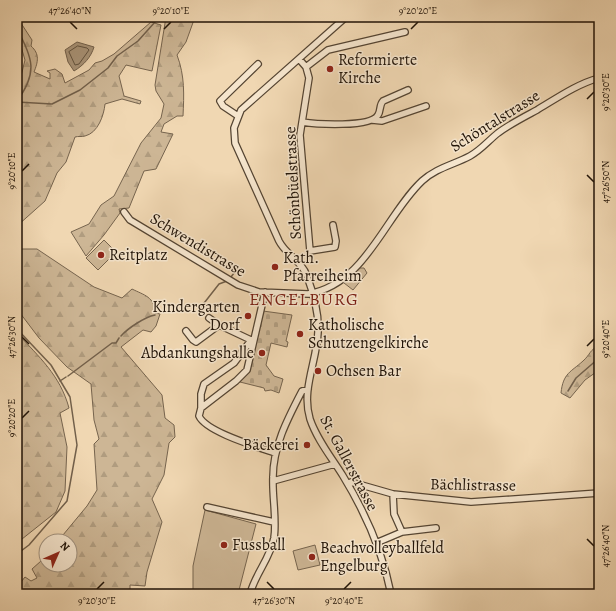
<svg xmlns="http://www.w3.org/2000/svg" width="616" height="611" font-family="Alegreya,serif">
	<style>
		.green { fill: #cdb695; stroke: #76644e }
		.forest { fill: url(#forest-firs); stroke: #76644e }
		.cemetery { fill: url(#cemetery-stones); stroke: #76644e }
		.park { fill: url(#park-tufts); stroke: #76644e }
		.water { fill: #a99478; stroke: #72604b }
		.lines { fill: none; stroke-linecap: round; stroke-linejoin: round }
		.shore { stroke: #645440; stroke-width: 1 }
		.stream { stroke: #72604b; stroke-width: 1.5 }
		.minor-casing { stroke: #544432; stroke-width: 8 }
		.minor { stroke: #f5e5cd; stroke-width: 5.5 }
		.ticks { fill: none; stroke: #201307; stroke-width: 1.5 }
		.poi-dot { fill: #8f2418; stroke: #f5e5cd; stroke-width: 1.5 }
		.labels { text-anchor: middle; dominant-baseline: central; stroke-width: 3; stroke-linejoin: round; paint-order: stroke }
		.poi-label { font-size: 16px; fill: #201307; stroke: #f5e5cd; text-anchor: start }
		.street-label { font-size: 16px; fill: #201307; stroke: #f5e5cd }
		.quarter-label { font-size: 18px; letter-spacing: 1px; fill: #7a1f14; stroke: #f5e5cd }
		.neatline { fill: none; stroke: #201307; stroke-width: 1.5 }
		.ticks-label { font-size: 10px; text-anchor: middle; fill: #201307 }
	</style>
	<defs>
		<pattern id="forest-firs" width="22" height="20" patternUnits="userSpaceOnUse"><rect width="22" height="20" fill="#cdb695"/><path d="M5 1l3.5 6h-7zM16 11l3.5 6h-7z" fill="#b09c7f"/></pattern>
		<pattern id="cemetery-stones" width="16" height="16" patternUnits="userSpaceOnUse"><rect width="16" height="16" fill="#cdb695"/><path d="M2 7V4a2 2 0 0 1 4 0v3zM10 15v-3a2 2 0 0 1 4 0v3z" fill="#b09c7f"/></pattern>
		<pattern id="park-tufts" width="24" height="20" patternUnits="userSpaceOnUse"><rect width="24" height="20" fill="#cdb695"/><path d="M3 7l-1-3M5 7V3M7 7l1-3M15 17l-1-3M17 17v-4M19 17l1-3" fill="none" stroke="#b09c7f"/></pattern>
	</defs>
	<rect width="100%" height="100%" fill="#f0d7b2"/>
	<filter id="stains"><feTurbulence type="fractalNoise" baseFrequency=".005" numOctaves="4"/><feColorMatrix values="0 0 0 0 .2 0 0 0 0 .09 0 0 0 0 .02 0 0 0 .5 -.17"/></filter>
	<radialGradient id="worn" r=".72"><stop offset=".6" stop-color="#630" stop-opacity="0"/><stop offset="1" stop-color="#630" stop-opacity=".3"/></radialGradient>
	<path class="green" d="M104 240 116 252 98 270 86 258Z
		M205 510 256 524 238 594H193V566Z
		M315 545 320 565 298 570 293 551Z"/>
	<path class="forest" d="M17 17 32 40 31 46C40 54 38 62 34 72L50 79V73L47 71 55 69 62 74 65 83 89 70 95 63 102 61 114 54 151 22 161 25 152 71 126 65 119 76 124 96 141 101 140 104 122 99 105 104C104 115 98 133 85 136 82 137 78 136 75 137L66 162 57 173 45 201 17 226V78L20 80 25 60 17 33Z
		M166 17H195L186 42 177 55C185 76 184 95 183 116H177L164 124 161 132 173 134 156 169 144 171 129 208 119 209 120 213 104 235 86 256 71 232 89 224 101 205 114 196 141 143 161 118 164 104 156 91 155 85Z
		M17 241 21 249H37L94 287 122 298 132 289C144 295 155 297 155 313L160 314 156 326 151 332 143 330 121 347 162 395 165 418 174 425 175 437 169 443 164 475 152 499 162 522 147 572 145 586 130 585V594H17V587L25 577 31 581 37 578 32 569 41 561 46 552V565H70V541H58L87 506 97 490 94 444 99 439 94 420 91 384 67 367 39 338 17 309Z
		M17 333C39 357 60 375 69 408L60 413 67 447 65 491 56 512 17 543Z
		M599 346V370L585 380 570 398 561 393C563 373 571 372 583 361 590 355 590 349 599 346Z"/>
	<path class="cemetery" d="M263 311 292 315 286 341 288 342 287 347 271 343 266 365 274 376 283 379 279 393 271 390 265 391 264 388 236 381 245 369Z"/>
	<path class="park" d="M360 268H364L367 273 353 290 344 283Z"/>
	<path class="water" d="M77 42 94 47C91 57 84 65 74 71L68 62 65 50Z"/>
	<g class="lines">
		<path class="shore" d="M78 46 87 48 89 50 79 64 75 65 69 52Z"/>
		<path class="stream" d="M17 29C33 58 38 73 17 101
			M17 102 52 104 80 90 108 68 117 56 138 41 155 22
			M231 277 234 273
			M201 307 219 284 227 281
			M17 329 51 365 70 397 77 445 67 501 29 545 17 554
			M121 336C128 328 145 317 155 315
			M68 376 112 343H116L119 338
			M60 381 66 377
			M568 391 576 378 599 358"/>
		<g class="minor-casing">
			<path id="minor" d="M346 17 241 110 234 128 235 143 279 241C286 255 302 261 307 276 313 292 319 315 318 332 317 361 301 390 310 419 317 440 332 458 343 476 365 512 383 553 391 594
				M299 59 306 67 328 50 405 32
				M306 67 309 78 300 135 310 251 335 247 336 241 333 225
				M238 116 223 106 220 101 258 64
				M372 120 382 121 426 106
				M302 122C315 124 371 128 378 115 381 111 379 105 383 101L408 90
				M124 212 130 220 238 285 259 292 308 294C366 284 384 217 422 181 436 168 453 165 470 156 481 150 488 141 498 133 510 124 524 117 537 110 557 98 577 84 599 78
				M265 292 247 370 236 381 201 408 199 416C206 432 258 447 275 453
				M209 318 219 325
				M186 331 193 340 196 342 219 325 253 341
				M201 408V394L204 384 234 363 249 343 253 341
				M273 481 335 464
				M348 484 351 482 393 494 471 502 599 493
				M393 494 394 514 402 532
				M207 507 274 522
				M376 543 402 532 436 528
				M250 594C255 574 270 559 274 538 277 520 272 496 273 477 273 446 288 418 302 391L308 389"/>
		</g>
		<use href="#minor" class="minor"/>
	</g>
	<path class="ticks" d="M70 22 77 29M164 29 171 22M411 29 418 22M587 99 594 92M22 171 29 164M587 175 594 182M22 337 29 344M587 346 594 339M22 418 29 411M587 539 594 546M267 582 274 589M97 589 104 582M344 589 351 582"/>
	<g class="poi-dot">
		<circle cx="330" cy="69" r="4"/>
		<circle cx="101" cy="255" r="4"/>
		<circle cx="275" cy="267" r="4"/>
		<circle cx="248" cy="316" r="4"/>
		<circle cx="300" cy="334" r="4"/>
		<circle cx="262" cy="353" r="4"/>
		<circle cx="318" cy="371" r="4"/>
		<circle cx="307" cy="445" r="4"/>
		<circle cx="224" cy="545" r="4"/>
		<circle cx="312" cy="557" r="4"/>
	</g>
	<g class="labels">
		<g class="poi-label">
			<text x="338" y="60">Reformierte<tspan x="338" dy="18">Kirche</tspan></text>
			<text x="109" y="255">Reitplatz</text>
			<text x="283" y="258">Kath.<tspan x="283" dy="18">Pfarreiheim</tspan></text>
			<text x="240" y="307" text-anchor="end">Kindergarten<tspan x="240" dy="18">Dorf</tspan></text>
			<text x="308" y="325">Katholische<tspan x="308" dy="18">Schutzengelkirche</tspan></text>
			<text x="254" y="353" text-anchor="end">Abdankungshalle</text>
			<text x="326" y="371">Ochsen Bar</text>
			<text x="299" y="445" text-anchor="end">Bäckerei</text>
			<text x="232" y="545">Fussball</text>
			<text x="320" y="548">Beachvolleyballfeld<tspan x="320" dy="18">Engelburg</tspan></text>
		</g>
		<g class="street-label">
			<text transform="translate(495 121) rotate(-32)">Schöntalstrasse</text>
			<text transform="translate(293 183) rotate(-93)">Schönbüelstrasse</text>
			<text transform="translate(198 245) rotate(31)">Schwendistrasse</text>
			<text transform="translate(349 463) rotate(62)">St. Gallerstrasse</text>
			<text transform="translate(473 485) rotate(1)">Bächlistrasse</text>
		</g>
		<g class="quarter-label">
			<text x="304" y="299">ENGELBURG</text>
		</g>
	</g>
	<rect width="616" height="611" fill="none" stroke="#f0d7b2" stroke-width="44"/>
	<g transform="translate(58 553) rotate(45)"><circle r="19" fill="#f5e5cd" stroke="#a0917e"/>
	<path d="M0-3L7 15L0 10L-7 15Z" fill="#8f2418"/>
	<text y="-6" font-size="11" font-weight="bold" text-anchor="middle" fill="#201307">N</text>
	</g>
	<rect x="22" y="22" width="572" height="567" class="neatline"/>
	<g class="ticks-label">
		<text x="70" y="14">47°26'40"N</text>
		<text x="171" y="14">9°20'10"E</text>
		<text x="418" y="14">9°20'20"E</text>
		<text transform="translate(605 92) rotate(-90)" y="4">9°20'30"E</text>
		<text transform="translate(11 171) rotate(-90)" y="4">9°20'10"E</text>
		<text transform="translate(605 182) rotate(-90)" y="4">47°26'50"N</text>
		<text transform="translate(11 337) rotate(-90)" y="4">47°26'30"N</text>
		<text transform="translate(605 339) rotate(-90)" y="4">9°20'40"E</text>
		<text transform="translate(11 418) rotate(-90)" y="4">9°20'20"E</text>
		<text transform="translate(605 546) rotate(-90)" y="4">47°26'40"N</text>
		<text x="97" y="604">9°20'30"E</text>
		<text x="274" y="604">47°26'30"N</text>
		<text x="344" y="604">9°20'40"E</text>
	</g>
	<rect width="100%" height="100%" filter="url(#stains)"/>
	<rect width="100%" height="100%" fill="url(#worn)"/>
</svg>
